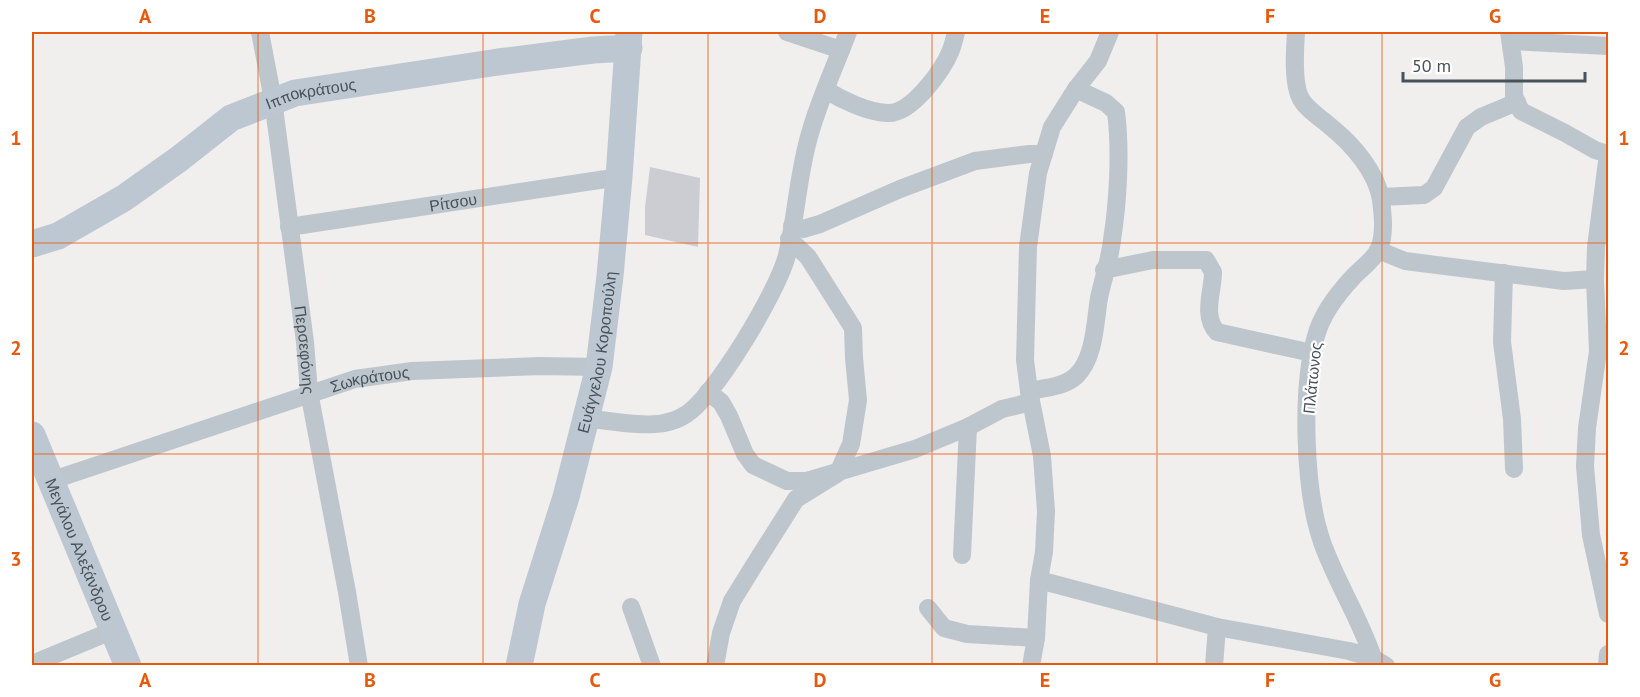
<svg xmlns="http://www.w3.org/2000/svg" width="1640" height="697" font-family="'PT Sans',sans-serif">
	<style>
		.building { fill: #cbcdd3 }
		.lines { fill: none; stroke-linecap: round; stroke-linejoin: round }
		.street { stroke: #bdc6cc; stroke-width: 18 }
		.secondary { stroke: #bdc7d1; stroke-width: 27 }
		.grid { fill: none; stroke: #e8590c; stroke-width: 1.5; stroke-opacity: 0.55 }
		.labels { text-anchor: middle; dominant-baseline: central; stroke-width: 4.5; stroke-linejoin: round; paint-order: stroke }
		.street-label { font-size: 16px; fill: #47525b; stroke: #fff }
		.neatline { fill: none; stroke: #e8590c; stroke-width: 2 }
		.grid-label { font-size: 20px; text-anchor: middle; font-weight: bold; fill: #e8590c }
	</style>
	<rect width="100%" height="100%" fill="#f1eeee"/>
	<path class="building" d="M650 167 700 178 698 247 645 235V207Z"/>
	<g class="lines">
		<g class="street">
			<path id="s1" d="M260 32 273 100 305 342 309 392 347 592 359 666"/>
			<path d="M787 32 841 50"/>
			<path d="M1296 32C1295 49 1292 83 1301 99 1307 110 1321 118 1331 127 1352 144 1377 172 1381 200 1383 216 1385 234 1379 249 1374 259 1362 268 1354 276 1338 293 1322 313 1316 336 1301 389 1304 490 1322 542 1336 582 1360 618 1373 658"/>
			<path d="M1509 32 1514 67V96L1521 111 1565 133 1595 150 1608 154"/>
			<path d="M1512 41 1608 46"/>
			<path d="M826 90C842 100 867 112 887 113 911 115 943 70 951 50 953 44 955 37 956 32"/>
			<path d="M1608 154 1596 247 1595 279 1598 351 1587 428 1585 466 1591 535 1608 614"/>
			<path d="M1381 197 1424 195 1434 188 1467 127 1481 117 1517 102"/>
			<path d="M792 226 803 229 820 224 900 189 975 161 1029 154H1044"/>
			<path id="s2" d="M289 227 619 177"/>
			<path d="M1378 250 1405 261 1564 281 1595 279"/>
			<path d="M1104 270 1153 260H1206L1213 272C1213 291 1202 316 1217 332L1312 353"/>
			<path d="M1504 273 1502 342 1512 419 1514 469"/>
			<path d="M1029 391C1044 388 1064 387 1076 376 1095 358 1095 322 1099 298 1103 279 1110 259 1112 240 1118 202 1121 151 1116 112L1106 103 1076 89"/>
			<path d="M708 392 721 402 729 416 745 454 753 465 787 481H807L915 449 968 427 1002 409 1031 402"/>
			<path d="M587 418C606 421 651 428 668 422 674 421 680 418 685 415 715 397 779 289 787 255 797 213 798 171 811 130 821 96 836 64 848 32"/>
			<path id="s3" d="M50 481 355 379 412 371 540 366 599 367"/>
			<path d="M962 555 968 427"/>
			<path d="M1039 580 1217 627 1349 651 1373 658 1386 666"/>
			<path d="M631 607 652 666"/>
			<path d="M928 608 944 628 967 634 1036 638"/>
			<path d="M32 664 114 630"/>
			<path d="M715 666 721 633 732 601 753 567 796 499 838 473 851 444 858 400 854 358 853 328 808 257 789 239"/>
			<path d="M1031 666 1036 638 1039 580 1044 552 1046 511 1042 456 1029 391 1025 360 1028 247 1038 173 1052 127 1076 89 1098 61 1110 32"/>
			<path d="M1214 666 1217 627"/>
			<path d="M1607 666 1608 654"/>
		</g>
		<g class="secondary">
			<path id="s4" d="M32 244 58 236 124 198 179 159 231 118 295 93 498 62 593 50 629 48"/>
			<path id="s5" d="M32 435 128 666"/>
			<path id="s6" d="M519 666 532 604 566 497 599 367 610 276 619 177 629 32"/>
		</g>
	</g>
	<path class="grid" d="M258 32V666M483 32V666M708 32V666M932 32V666M1157 32V666M1382 32V666M32 243H1608M32 454H1608"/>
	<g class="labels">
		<g class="street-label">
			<text stroke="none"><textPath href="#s4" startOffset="321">Ιπποκράτους</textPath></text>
			<text stroke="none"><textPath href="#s2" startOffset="166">Ρίτσου</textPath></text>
			<text stroke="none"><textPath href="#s1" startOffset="321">Περσεφόνης</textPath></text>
			<text stroke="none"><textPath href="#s6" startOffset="324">Ευάγγελου Κοροπούλη</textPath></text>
			<text transform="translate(1312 378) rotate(-84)">Πλάτωνος</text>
			<text stroke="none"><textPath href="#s3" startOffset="336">Σωκράτους</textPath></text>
			<text stroke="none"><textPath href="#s5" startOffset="124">Μεγάλου Αλεξάνδρου</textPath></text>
		</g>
	</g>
	<rect width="1640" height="697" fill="none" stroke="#ffffff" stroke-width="66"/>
	<path d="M1403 72v9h182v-9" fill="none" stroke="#47525b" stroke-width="3"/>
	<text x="1412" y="72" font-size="18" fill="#47525b" stroke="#ffffff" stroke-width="4.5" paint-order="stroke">50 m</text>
	<rect x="33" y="33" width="1574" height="631" class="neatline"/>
	<g class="grid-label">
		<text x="145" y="23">A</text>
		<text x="370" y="23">B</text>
		<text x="595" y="23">C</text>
		<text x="820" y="23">D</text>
		<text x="1045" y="23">E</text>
		<text x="1270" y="23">F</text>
		<text x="1495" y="23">G</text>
		<text x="16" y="145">1</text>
		<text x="1624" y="145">1</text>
		<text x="16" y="355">2</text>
		<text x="1624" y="355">2</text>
		<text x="16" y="566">3</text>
		<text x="1624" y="566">3</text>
		<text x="145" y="687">A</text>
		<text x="370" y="687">B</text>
		<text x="595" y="687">C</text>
		<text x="820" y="687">D</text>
		<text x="1045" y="687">E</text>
		<text x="1270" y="687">F</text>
		<text x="1495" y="687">G</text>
	</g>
</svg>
